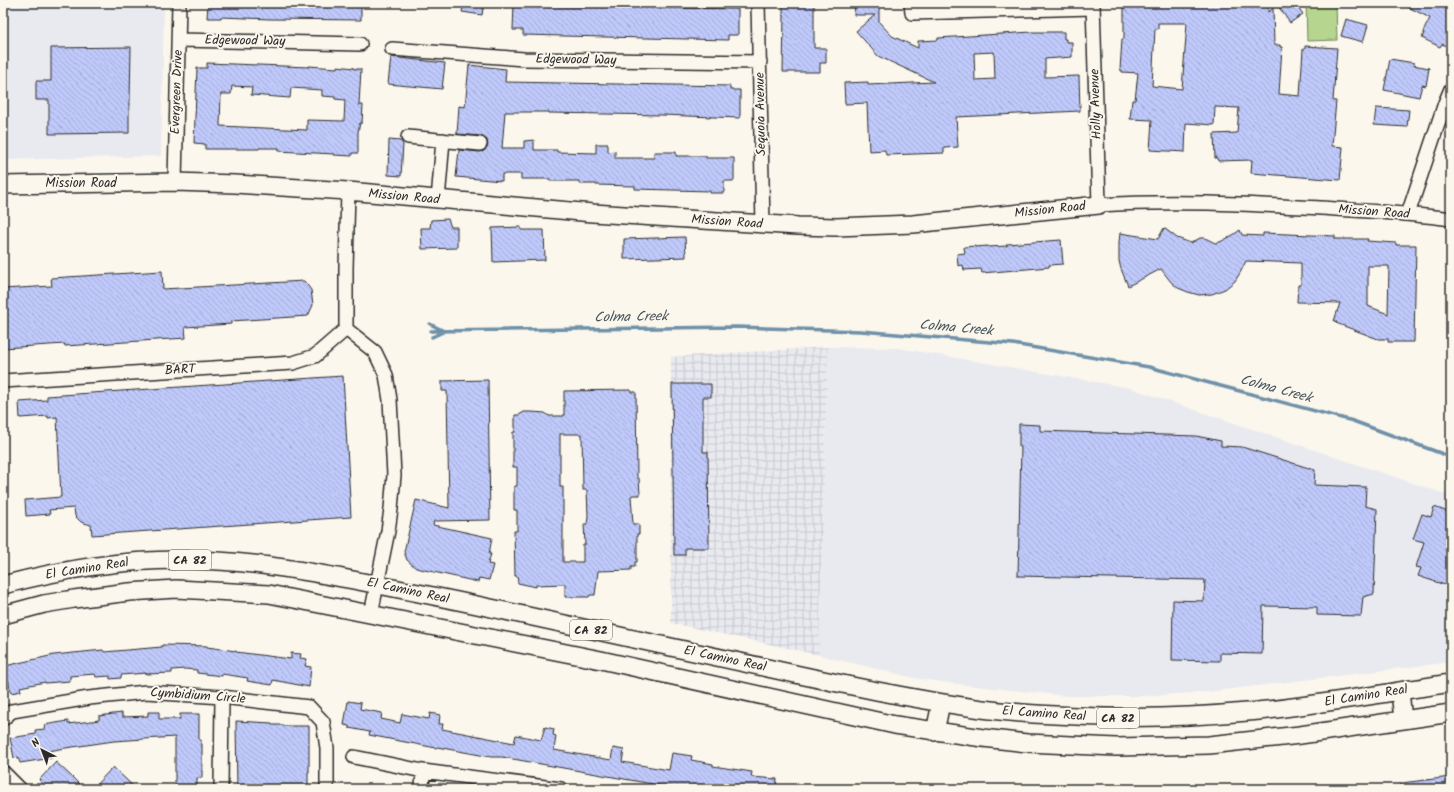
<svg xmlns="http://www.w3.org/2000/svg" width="1454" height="792" font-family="Kalam,sans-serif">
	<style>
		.built { fill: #e9e9f0 }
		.industrial { fill: url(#industrial-grid) }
		.green { fill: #b6d58e; stroke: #70805c }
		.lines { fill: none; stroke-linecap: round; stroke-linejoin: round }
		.stream { stroke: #6e90a8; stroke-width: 3.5 }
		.building { fill: url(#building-back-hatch); stroke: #2b2b2b; fill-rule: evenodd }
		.minor-casing { stroke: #2b2b2b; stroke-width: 16 }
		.major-casing { stroke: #2b2b2b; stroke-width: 20 }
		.minor { stroke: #fbf7ec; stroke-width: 13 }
		.major { stroke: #fbf7ec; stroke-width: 17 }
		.labels { text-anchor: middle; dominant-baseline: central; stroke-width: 4; stroke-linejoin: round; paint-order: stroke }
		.shield { fill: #fbf7ec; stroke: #696865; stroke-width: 1 }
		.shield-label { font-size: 12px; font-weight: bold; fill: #2b2b2b }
		.street-label { font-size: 13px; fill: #2b2b2b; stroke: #fbf7ec }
		.water-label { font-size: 14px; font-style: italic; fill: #47555f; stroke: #fbf7ec }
	</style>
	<defs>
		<pattern id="industrial-grid" width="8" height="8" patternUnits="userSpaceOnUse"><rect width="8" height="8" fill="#e9e9f0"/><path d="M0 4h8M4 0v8" fill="none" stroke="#c8c8ce"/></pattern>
		<pattern id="building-back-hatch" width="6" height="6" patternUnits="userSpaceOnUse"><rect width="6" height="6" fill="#bfc9fa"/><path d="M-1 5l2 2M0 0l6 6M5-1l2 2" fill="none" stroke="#a4add6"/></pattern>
	</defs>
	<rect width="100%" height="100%" fill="#fbf7ec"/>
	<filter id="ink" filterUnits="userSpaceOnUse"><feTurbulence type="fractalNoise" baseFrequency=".025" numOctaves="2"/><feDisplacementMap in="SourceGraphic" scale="8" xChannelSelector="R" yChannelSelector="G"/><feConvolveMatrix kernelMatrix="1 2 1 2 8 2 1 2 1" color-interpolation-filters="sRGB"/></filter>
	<g filter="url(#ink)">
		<path class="built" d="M3 3H164L161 156 3 160Z
			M828 347 898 348 1130 388 1451 496V662L1207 692 1144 696H1067L957 684 914 678 819 655Z"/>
		<path class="industrial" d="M828 347 819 655 671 623V357Z"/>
		<path class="green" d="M1306 3H1336L1337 40 1307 41Z"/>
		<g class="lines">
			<path class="stream" d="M430 324 442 330
				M431 331 737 327 861 331 1013 344 1149 367 1353 421 1451 457
				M432 337 443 332"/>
		</g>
		<path class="building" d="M208 3H361V20L270 19 221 17V18H207Z
			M464 3H484L482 15 462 12Z
			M514 3H558V6L738 9V35H728V40L523 35V30H513Z
			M783 3H814V48H826V63H820V72H783L784 15H783Z
			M855 3H879V22L892 36 918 48V41L938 40V38L1032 32H1064V39H1066V42H1072V57L1045 59V77L1079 76 1080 111 956 117 958 147 944 148V153L886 155 885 150 869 151 867 103 845 104 844 83 868 82V85L934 82 878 56 856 31 875 15H854ZM994 52 995 79 975 80 974 53Z
			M1124 3H1268V12L1273 8 1274 45H1280V47H1282L1279 94 1300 96 1303 49H1305V46L1337 48 1333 101H1336L1332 146 1343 147 1340 180 1251 173 1252 160 1218 161 1217 158H1215L1214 134 1237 133 1239 108 1215 107 1214 125 1186 123 1185 152 1150 150 1152 120 1130 119 1132 100H1135L1138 73 1122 72V70H1120L1122 39H1124ZM1158 23H1187L1182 89 1152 86 1155 29H1158Z
			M1276 3H1295L1303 14 1290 23Z
			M1400 3H1451V48L1442 44 1440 47 1422 38 1424 33 1423 32 1430 18Z
			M1346 19 1368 25 1363 42 1341 36Z
			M131 47 130 100H129V133L49 134V100H36V81H51V48Z
			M391 57 445 63 442 89 388 84Z
			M1390 59 1414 63 1413 65 1429 68 1426 86 1422 85 1419 97 1384 90Z
			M207 63 309 67V66L337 68V66L354 68V69H361L359 105H363L362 123H360L358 132V153H352V156L334 155V154L278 151 279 148H259V149H205V144L194 143 197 68H207ZM232 86 252 87 251 95 290 98 291 88 322 90V96L335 97V99L345 100 344 121 307 120V130L220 126 221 94H231Z
			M469 65 506 69 505 82 730 86V90H740V118L662 115 549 113V112H505L502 148H524V141L534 140V150H557V152L596 153V144H608V152L615 151V158H654V152H676V156H706V158H734V181H724V193H710V191L635 189V186L596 185V184H579V181H550V179H521V174H502V181L456 177 459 150 480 152 484 151 488 145 487 140 481 136 457 134 459 106 465 107Z
			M1376 108 1409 110 1407 127 1374 125Z
			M389 140 401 141 403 144 401 176 388 175Z
			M448 219 451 227H457V248L422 249 421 228H430L431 220Z
			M521 227V230H544L545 260 493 262 492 228Z
			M1164 228 1177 238 1191 243 1200 238H1205L1215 243 1220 242 1233 235 1240 230 1242 235 1263 236V233L1335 236V239H1368L1367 241 1396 243V245H1416L1414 342H1388V339H1378L1336 323 1337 322 1334 321 1340 303 1297 302 1298 285H1301V263L1246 261 1240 273 1235 281 1225 289 1212 294 1199 295 1188 292 1178 288 1171 282 1161 269 1128 286 1121 269 1119 261V242L1120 233 1158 239ZM1368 266H1389L1388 314 1368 306Z
			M685 237 686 257 624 259V239Z
			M1061 240 1063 264 1049 265V267L982 273 981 269 964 270 963 265 958 266 957 254 965 253 964 247 975 246V247L988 246V247L1007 246V244Z
			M162 271 163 289 304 281 311 290 313 305 308 316 231 321V324L185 327 186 338 65 346V344L3 348V289L52 286 51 278Z
			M343 376 351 517 92 535 91 525 81 522 75 516 74 508 49 510 50 514 26 516 25 500 61 497 57 417 48 418V416L20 418 19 402 47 400V396Z
			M488 380 490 520 434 521 433 525 492 538 489 554H491L488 564 493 565 489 580 479 578 478 582 416 568 407 560 404 552 416 500 449 508 447 391H442V381Z
			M672 384H711V397H703V452H708L709 548H685V555H674Z
			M631 390V392H636L637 478H639L640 495H633L631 496 633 524H639V534H637V562H635V567H631V570L598 571 595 595H590L589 597H565V584L536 585V587L518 583 517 576H515L514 531H517V510H514V486H517V467H513V432H515V415H519L524 412H532L545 413 549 416H564V391ZM560 434H582L583 490H587L588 516 587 524H584L585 545H583V562H563V487H560Z
			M1019 424 1040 425V431L1196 436 1221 441V446L1242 447 1315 470 1314 485 1366 487 1365 506 1377 509 1374 594 1363 597 1361 616 1317 615V607L1263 606 1262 654 1220 653V661L1172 660 1173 600 1204 601 1205 580 1018 576 1021 447H1019Z
			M1434 507 1451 513V587L1418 576 1421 568 1416 567 1424 542 1413 539 1422 514 1431 517Z
			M162 645 207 646V647L236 651V652L291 659V653L301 654 300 658 307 659 305 666 311 667 309 687 273 680 272 685 247 681 248 678 222 674V676L197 673V670L185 669 172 670V673L146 674V673L121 675V678L110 679V676L96 677 95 674 70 676V681L45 683V682L20 687 21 691 11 693 5 666 54 655 103 650 104 652 162 647Z
			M348 701 361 703 360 709 382 713 381 719 400 723 402 714 429 719 430 713 440 715 439 724H443L442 729 514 743 516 735 541 740 545 727 554 729 553 735 556 736 554 750 611 760 613 748 624 750 622 762 634 764 669 770 672 753 692 756 691 760 713 764V766L752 772 751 777 777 779 776 789H680L502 757H491L437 747 436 748 369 735 370 732 349 728V726L344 725Z
			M148 712H159V719H180V714H199V740H201V744H202V778H197V789H175V737L114 741 59 749 45 752 52 758 20 763 18 757 14 758 10 738 36 734 35 730 45 729 44 725 68 721V724L99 720V716L113 714 122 713V717L148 716Z
			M236 721 272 723V725H283V726H309V772H308V789H237Z
			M56 762 72 777 84 789H48L39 780Z
			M113 767 136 789H92Z
			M1451 777V789H1401V783Z"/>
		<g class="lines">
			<g class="minor-casing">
				<path id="minor" d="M758 3 763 225
					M911 3 912 13 1093 8
					M1093 3 1099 205C1174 200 1246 204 1321 208 1364 211 1408 213 1451 219
					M179 40 360 44
					M392 49 524 59 760 62
					M408 137 480 144
					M175 182 179 3
					M438 200 443 140
					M1408 214 1445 103 1451 89
					M346 329 375 352 386 375 390 400 394 475 391 509 388 531 371 614
					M3 381 293 363 315 356 346 329V268L348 191
					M3 719 12 711 89 698 146 692 222 697 309 707 323 722 327 748V789
					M354 757 423 771 561 789
					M3 772 20 789
					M221 789 222 697
					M422 789 423 771"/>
			</g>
			<g class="major-casing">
				<path id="major" d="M3 185 175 182 235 184 348 191 593 213 798 226 836 227 913 224 1099 205
					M3 585C60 570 119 560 178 560 237 559 295 569 353 580 404 590 454 600 505 611 594 630 683 650 772 669 841 684 911 699 982 709 1006 712 1031 714 1055 715 1119 719 1183 718 1247 712 1315 706 1383 693 1451 683
					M3 615 44 604 74 599 129 592 176 589 269 594 601 660 895 725 983 738 1027 743 1116 747 1209 745 1300 735 1451 713
					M1400 691 1403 720
					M935 732 941 703"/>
			</g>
			<use href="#minor" class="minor"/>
			<use href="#major" class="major"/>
		</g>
	</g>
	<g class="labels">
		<g class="shield">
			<rect x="169" y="550" width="42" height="20" rx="3"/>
			<rect x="570" y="620" width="42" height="20" rx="3"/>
			<rect x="1097" y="708" width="42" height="20" rx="3"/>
		</g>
		<g class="shield-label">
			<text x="190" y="560">CA 82</text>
			<text x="591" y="630">CA 82</text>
			<text x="1118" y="718">CA 82</text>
		</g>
		<g class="street-label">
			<text transform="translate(245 41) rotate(1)">Edgewood Way</text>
			<text transform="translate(576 60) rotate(1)">Edgewood Way</text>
			<text transform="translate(177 92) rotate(-88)">Evergreen Drive</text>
			<text transform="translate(1096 104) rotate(-92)">Holly Avenue</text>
			<text transform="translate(761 114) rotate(-91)">Sequoia Avenue</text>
			<text x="81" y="183">Mission Road</text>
			<text transform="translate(404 197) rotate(5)">Mission Road</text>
			<text transform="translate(1050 210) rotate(-6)">Mission Road</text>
			<text transform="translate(1374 212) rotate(4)">Mission Road</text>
			<text transform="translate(727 222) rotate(4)">Mission Road</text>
			<text transform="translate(180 370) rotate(-4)">BART</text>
			<text transform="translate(87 569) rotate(-9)">El Camino Real</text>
			<text transform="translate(408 591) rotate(12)">El Camino Real</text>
			<text transform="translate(725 659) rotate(12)">El Camino Real</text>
			<text transform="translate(198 696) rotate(4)">Cymbidium Circle</text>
			<text transform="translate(1366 696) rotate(-9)">El Camino Real</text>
			<text transform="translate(1044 714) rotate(4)">El Camino Real</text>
		</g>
		<g class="water-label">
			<text transform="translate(631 317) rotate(-1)">Colma Creek</text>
			<text transform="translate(956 328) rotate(5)">Colma Creek</text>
			<text transform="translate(1276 389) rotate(15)">Colma Creek</text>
		</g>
	</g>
	<rect width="1454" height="792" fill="none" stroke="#fbf7ec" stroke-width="16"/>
	<rect x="8" y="8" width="1438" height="776" fill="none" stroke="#2b2b2b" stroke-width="1.5" filter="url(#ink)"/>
	<g transform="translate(42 750) rotate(318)" stroke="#fbf7ec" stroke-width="3" paint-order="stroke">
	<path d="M0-3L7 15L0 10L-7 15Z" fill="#2b2b2b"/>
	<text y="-6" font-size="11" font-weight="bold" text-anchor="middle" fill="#2b2b2b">N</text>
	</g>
</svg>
